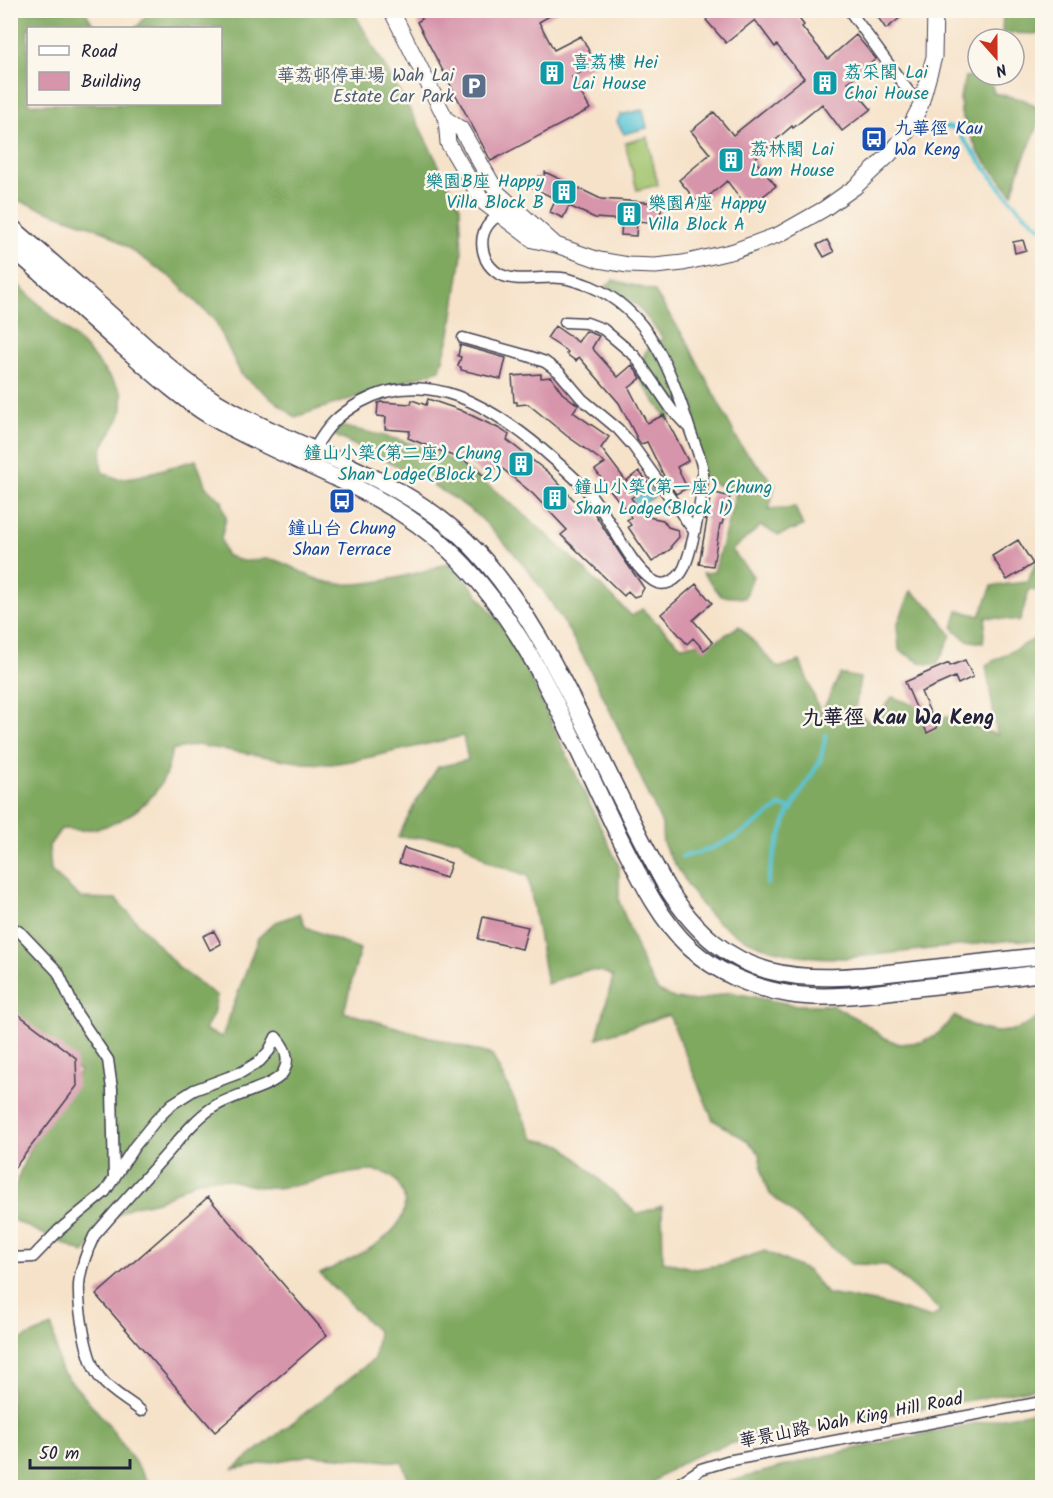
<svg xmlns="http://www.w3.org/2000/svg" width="1053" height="1498" font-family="Kalam,'LXGW WenKai TC',sans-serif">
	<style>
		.green { fill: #a0c36c; stroke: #617254; stroke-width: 1.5 }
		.forest { fill: #80a960; stroke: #51664e; stroke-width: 1.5; fill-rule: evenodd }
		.water { fill: #5ac5d4; stroke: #3e7488; stroke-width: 1.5 }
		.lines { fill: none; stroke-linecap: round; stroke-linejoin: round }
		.stream { stroke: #5ac5d4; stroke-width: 4 }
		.building { fill: #d795ab }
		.street-casing { stroke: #423f50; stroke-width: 13 }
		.secondary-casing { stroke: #423f50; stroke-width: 17 }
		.primary-casing { stroke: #423f50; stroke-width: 19 }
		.street { stroke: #fff; stroke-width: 10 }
		.secondary { stroke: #fff; stroke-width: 15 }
		.primary { stroke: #fff; stroke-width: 16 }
		.labels { text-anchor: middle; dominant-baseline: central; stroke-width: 5; stroke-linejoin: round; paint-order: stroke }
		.culture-label { font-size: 18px; fill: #0d838f; stroke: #fbf7ec; text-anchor: start }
		.service-label { font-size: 18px; fill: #4e5e75; stroke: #fbf7ec; text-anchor: end }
		.transit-label { font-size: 18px; fill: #164399; stroke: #fbf7ec; text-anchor: start }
		.street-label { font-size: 18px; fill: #22223b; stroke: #fbf7ec }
		.quarter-label { font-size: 21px; font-weight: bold; fill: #22223b; stroke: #fbf7ec }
	</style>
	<rect width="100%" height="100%" fill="#fbf7ec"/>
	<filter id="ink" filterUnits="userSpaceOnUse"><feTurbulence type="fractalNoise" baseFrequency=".0167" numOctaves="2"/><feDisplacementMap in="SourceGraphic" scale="12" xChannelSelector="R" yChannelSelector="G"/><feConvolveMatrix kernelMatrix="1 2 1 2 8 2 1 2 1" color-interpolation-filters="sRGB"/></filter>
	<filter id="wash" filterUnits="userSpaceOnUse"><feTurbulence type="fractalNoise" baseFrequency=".008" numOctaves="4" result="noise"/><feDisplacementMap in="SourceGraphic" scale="24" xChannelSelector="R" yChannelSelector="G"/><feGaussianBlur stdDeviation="1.35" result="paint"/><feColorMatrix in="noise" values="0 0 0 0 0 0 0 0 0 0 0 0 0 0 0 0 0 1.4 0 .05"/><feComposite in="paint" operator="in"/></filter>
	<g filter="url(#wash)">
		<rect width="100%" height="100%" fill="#f6e2c9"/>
		<path class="green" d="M647 137 658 185 637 190 625 143Z"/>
		<path class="forest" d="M11 11H85L95 28H28V104H220V28H134L138 26 150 11H353L419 126 460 207 462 255 450 334 440 370 295 417 241 374 215 321 173 279 104 231 11 198Z
			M1003 11H1042V34L1002 33Z
			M982 75H989L994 93 1025 100 1042 111V117L1021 165 1012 194 978 152 961 113 960 98 965 77Z
			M10 277 85 347 122 392C122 400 123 410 120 417 110 440 97 441 102 472L118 479 139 476 196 460 206 487 222 501 226 518 221 539 226 555C231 557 238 560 243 561 252 562 262 558 271 559 288 563 301 573 317 579 350 593 415 575 448 563L471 586 502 626 527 671 619 866V901L645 969 658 991 676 999 697 1001 730 992 794 1005H833L866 1024 881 1036 899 1044 922 1042 939 1033 955 1016C987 1036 1010 1039 1042 1015V1387L729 1444C693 1455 676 1464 646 1487H411L402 1462 311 1455 233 1469 374 1359 378 1332 320 1274C349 1259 424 1232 400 1187 394 1175 384 1171 371 1171 339 1171 304 1188 272 1188 249 1189 224 1173 200 1180 186 1184 174 1195 160 1200 150 1204 138 1204 129 1208 110 1217 97 1237 84 1253L11 1219C11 1163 51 1116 80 1071L11 1023ZM463 736 468 760 438 767 418 798 398 837 458 839 489 862 528 876 547 984C570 976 591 962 613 977L597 1038 669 1015 713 1120 748 1141 759 1153 764 1181 770 1194 851 1264 886 1265 940 1310 932 1318 881 1303 827 1294 808 1271 765 1251 725 1264 695 1269 663 1261 662 1206 637 1214 562 1145 534 1139 492 1055 344 1012 360 949 308 928 305 926 300 913 274 923 258 938 222 1037 205 1030 213 1014 217 996 179 968 116 899 81 898 51 871 49 846 61 829C69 829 77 830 85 830 118 828 154 804 166 773 169 766 170 757 172 750L196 745 304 763 331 764 357 760Z
			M613 280 654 291 686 340 741 446 775 485 769 509 795 507 803 526 779 535 761 526 732 550 753 576 745 598 721 596 703 573 714 572 736 493 695 475 691 451 695 412 693 402 673 398 669 421 636 375 646 351 663 338 637 305 605 287Z
			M340 426C371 433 403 439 432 451 463 464 490 486 515 507 556 541 594 579 632 616L642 609 681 646 716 641 739 626 778 668 800 661 821 714 840 674 860 678 855 710 872 724 892 697 997 735 986 665 1042 635V942L1014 940 846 958C798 959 744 949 708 913 698 902 689 888 682 875 676 865 666 853 663 842 662 837 662 830 662 824 616 726 575 615 499 537 491 529 483 519 473 512 431 479 381 459 334 435Z
			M1042 550V591L1029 590 1020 621 986 617 983 643 966 640 953 628 958 610 980 616 992 586 1027 582Z
			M911 591 932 608 951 635 937 665 921 663 899 650 897 625Z
			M52 1326 60 1369 109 1425 152 1487H11V1344Z
			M1042 1410V1487H713C821 1452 932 1433 1042 1410Z"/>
		<path class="water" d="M643 110 647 128 624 134 617 122 620 115Z
			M649 488 655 496 627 515 622 508Z"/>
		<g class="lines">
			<path class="stream" d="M943 127H951L956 130C981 160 1010 207 1042 228
				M682 857C723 848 747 831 780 806L792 809
				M767 884 774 855 788 814 820 761 826 735"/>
		</g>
		<g id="blocks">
			<path class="building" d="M418 10H560L539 22 554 50 581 36 596 64 572 77 590 109 491 161 417 22 422 19Z
				M717 10H792L804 25 802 27 828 59 856 35 876 59 848 82 871 109 842 131 822 104 793 128 792 126 754 159 776 186 748 208 727 181 699 204 679 180 710 154 691 131 714 112 733 135 804 78 777 45 775 47 755 20 726 43 706 20Z
				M873 10H910L886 29Z
				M545 172 601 199 657 203 656 209H661L660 223 637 221 636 236 621 235 622 220 595 218 569 206 563 218 550 212 556 199 533 188 539 176 543 178Z
				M827 240 834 252 824 257 817 245Z
				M1023 240 1026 250 1015 253 1013 242Z
				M555 326 578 342 586 331 599 336 592 348 618 377 632 365 641 378 629 388 647 423 664 415 688 461 677 467 687 488 676 494 665 478 647 442 641 444 638 440 619 403 579 357 576 361 566 354 568 352 547 338Z
				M460 345 506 358 501 379 461 370V367L458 366 461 357 458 356Z
				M541 374V378L551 377 562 393 578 405 573 412 609 437 601 448 626 481 639 471 649 484 631 498 644 516 663 520 668 527 678 530 679 537 671 546 672 548 652 562 628 527 631 525 627 520 631 517 595 470 605 463 567 436 528 404 517 405V402H514L512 376Z
				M428 399 460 410 500 429 509 435 507 440 550 474 586 513 591 508 621 555 644 588 640 595 634 597 628 591 624 596 561 535 567 530 533 494 498 465 488 479 465 461 408 438 410 431 385 429 386 417 377 416 378 403 381 402 411 404 412 400 426 405Z
				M712 492 730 497 722 524H720L713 566 699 564 707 520 705 519Z
				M1018 540 1033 564 1007 580 992 556Z
				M696 584 712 603 693 620 713 643 704 650 693 638 687 644 661 614Z
				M965 660 973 677 958 684 955 677 921 692 937 728 927 733 905 682 949 663 950 666Z
				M404 848 451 863 446 878 399 863Z
				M483 917 528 927 522 949 478 939Z
				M214 931 221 944 210 950 203 936Z
				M10 1008 76 1058 77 1086 10 1174Z
				M208 1197 327 1335 215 1432 96 1295Z"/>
		</g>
	</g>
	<g filter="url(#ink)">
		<use href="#blocks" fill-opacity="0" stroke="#423f50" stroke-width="1.5"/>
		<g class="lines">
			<g class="street-casing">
				<path id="street" d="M849 10 909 92
					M565 322 587 323 603 329 635 356 672 410 687 426
					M463 338 528 356 545 362 559 372 582 399 618 429 633 446 694 531
					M314 450C327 426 338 415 361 402 427 366 492 407 543 450 559 464 575 477 589 493 611 518 627 562 652 580 664 589 678 580 684 568 693 547 703 495 703 472 702 459 694 443 690 430 671 372 651 311 590 286 582 283 571 279 562 278 541 275 519 284 499 274 493 270 489 266 486 260 477 238 484 222 505 212
					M10 926 21 933 58 972 77 1014 108 1060 112 1089 114 1179
					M10 1258 33 1257 59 1230 105 1192 134 1147 156 1120 172 1104 194 1090 242 1072 260 1061 269 1051 276 1037C286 1048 291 1061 282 1074 271 1088 230 1095 212 1108 194 1120 179 1140 164 1157 141 1183 117 1209 94 1236 87 1251 80 1268 79 1285 78 1307 86 1363 101 1379 111 1392 129 1401 141 1411
					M672 1488 701 1469 727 1461 1042 1402"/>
			</g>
			<g class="secondary-casing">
				<path id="secondary" d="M391 10 446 119 448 143 483 202 533 240 556 245 599 260 628 265 655 266 683 263 734 251 780 234 824 209 855 187 890 154 907 132 920 107 934 57 935 10
					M446 119 461 129 497 192 556 245"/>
			</g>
			<g class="primary-casing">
				<path id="primary" d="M10 226C48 258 85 292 122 325 152 352 181 380 215 401 302 453 406 475 477 552 524 603 555 665 586 727 612 780 637 834 666 886 729 986 799 984 906 971 951 966 997 961 1042 956
					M10 246C47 278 83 311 119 343 148 368 176 395 210 416 288 463 382 486 449 550 529 625 570 736 617 832 638 873 657 917 690 948 716 972 755 989 789 994 827 1000 868 994 906 989 951 984 997 979 1042 973"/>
			</g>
			<use href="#street" class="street"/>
			<use href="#secondary" class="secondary"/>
			<use href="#primary" class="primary"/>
		</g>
	</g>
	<defs>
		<g id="building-square" transform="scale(1.35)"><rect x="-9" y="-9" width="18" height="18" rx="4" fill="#0f9aa8" stroke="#fbf7ec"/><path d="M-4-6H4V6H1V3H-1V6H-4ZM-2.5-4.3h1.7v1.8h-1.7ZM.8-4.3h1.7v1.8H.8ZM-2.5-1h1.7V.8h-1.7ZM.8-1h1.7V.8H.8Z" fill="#fff"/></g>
		<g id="parking-square" transform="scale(1.35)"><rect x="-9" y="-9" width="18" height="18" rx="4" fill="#5c6f8a" stroke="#fbf7ec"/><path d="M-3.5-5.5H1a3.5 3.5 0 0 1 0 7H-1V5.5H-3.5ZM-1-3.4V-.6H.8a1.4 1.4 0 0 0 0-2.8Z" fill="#fff"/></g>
		<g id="bus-square" transform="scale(1.35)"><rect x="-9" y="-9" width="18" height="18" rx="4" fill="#1a4fb4" stroke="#fbf7ec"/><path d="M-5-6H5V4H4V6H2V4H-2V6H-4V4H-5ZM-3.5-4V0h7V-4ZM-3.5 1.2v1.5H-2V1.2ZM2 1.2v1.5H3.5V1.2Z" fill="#fff"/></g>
	</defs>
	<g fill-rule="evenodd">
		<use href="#building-square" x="552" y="73"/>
		<use href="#building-square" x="825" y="83"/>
		<use href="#parking-square" x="474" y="86"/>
		<use href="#bus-square" x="874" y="139"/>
		<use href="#building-square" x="731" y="160"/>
		<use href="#building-square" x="564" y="192"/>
		<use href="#building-square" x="629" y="214"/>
		<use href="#building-square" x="521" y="464"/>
		<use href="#building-square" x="555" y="498"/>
		<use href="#bus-square" x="342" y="501"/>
	</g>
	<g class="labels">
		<g class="culture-label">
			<text x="572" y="63">喜荔樓 Hei<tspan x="572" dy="21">Lai House</tspan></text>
			<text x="844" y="73">荔采閣 Lai<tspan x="844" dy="21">Choi House</tspan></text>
			<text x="750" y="150">荔林閣 Lai<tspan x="750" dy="21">Lam House</tspan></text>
			<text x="544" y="182" text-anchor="end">樂園B座 Happy<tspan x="544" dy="21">Villa Block B</tspan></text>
			<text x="648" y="204">樂園A座 Happy<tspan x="648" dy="21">Villa Block A</tspan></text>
			<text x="502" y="454" text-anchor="end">鐘山小築(第二座) Chung<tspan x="502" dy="21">Shan Lodge(Block 2)</tspan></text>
			<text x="574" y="488">鐘山小築(第一座) Chung<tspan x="574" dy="21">Shan Lodge(Block 1)</tspan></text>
		</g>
		<g class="service-label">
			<text x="454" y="76">華荔邨停車場 Wah Lai<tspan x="454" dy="21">Estate Car Park</tspan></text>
		</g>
		<g class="transit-label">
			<text x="894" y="129">九華徑 Kau<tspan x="894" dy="21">Wa Keng</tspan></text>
			<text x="342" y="529" text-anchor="middle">鐘山台 Chung<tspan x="342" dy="21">Shan Terrace</tspan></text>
		</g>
		<g class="street-label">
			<text transform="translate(851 1421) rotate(-11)">華景山路 Wah King Hill Road</text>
		</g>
		<g class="quarter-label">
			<text x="898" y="718">九華徑 Kau Wa Keng</text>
		</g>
	</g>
	<rect width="1053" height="1498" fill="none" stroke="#fbf7ec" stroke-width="36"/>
	<rect x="27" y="27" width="195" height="78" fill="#fbf7ec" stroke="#a4a2a5" stroke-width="1.5"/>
	<rect x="39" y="46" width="30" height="9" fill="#ffffff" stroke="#a4a2a5" stroke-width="1.5"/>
	<text x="81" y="57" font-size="18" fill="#22223b">Road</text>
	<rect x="39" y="72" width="30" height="18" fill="#d795ab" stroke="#a4a2a5" stroke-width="1.5"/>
	<text x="81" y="87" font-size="18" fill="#22223b">Building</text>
	<g transform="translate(996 57) rotate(159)"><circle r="28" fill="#fbf7ec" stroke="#a4a2a5" stroke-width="1.5"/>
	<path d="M0-4.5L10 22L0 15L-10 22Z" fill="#c8321e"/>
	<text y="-9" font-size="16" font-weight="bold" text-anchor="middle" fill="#22223b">N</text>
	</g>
	<path d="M30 1459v9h100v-9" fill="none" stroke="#22223b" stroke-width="3"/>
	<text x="39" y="1459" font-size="18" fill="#22223b" stroke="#fbf7ec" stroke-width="4.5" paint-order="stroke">50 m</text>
</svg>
